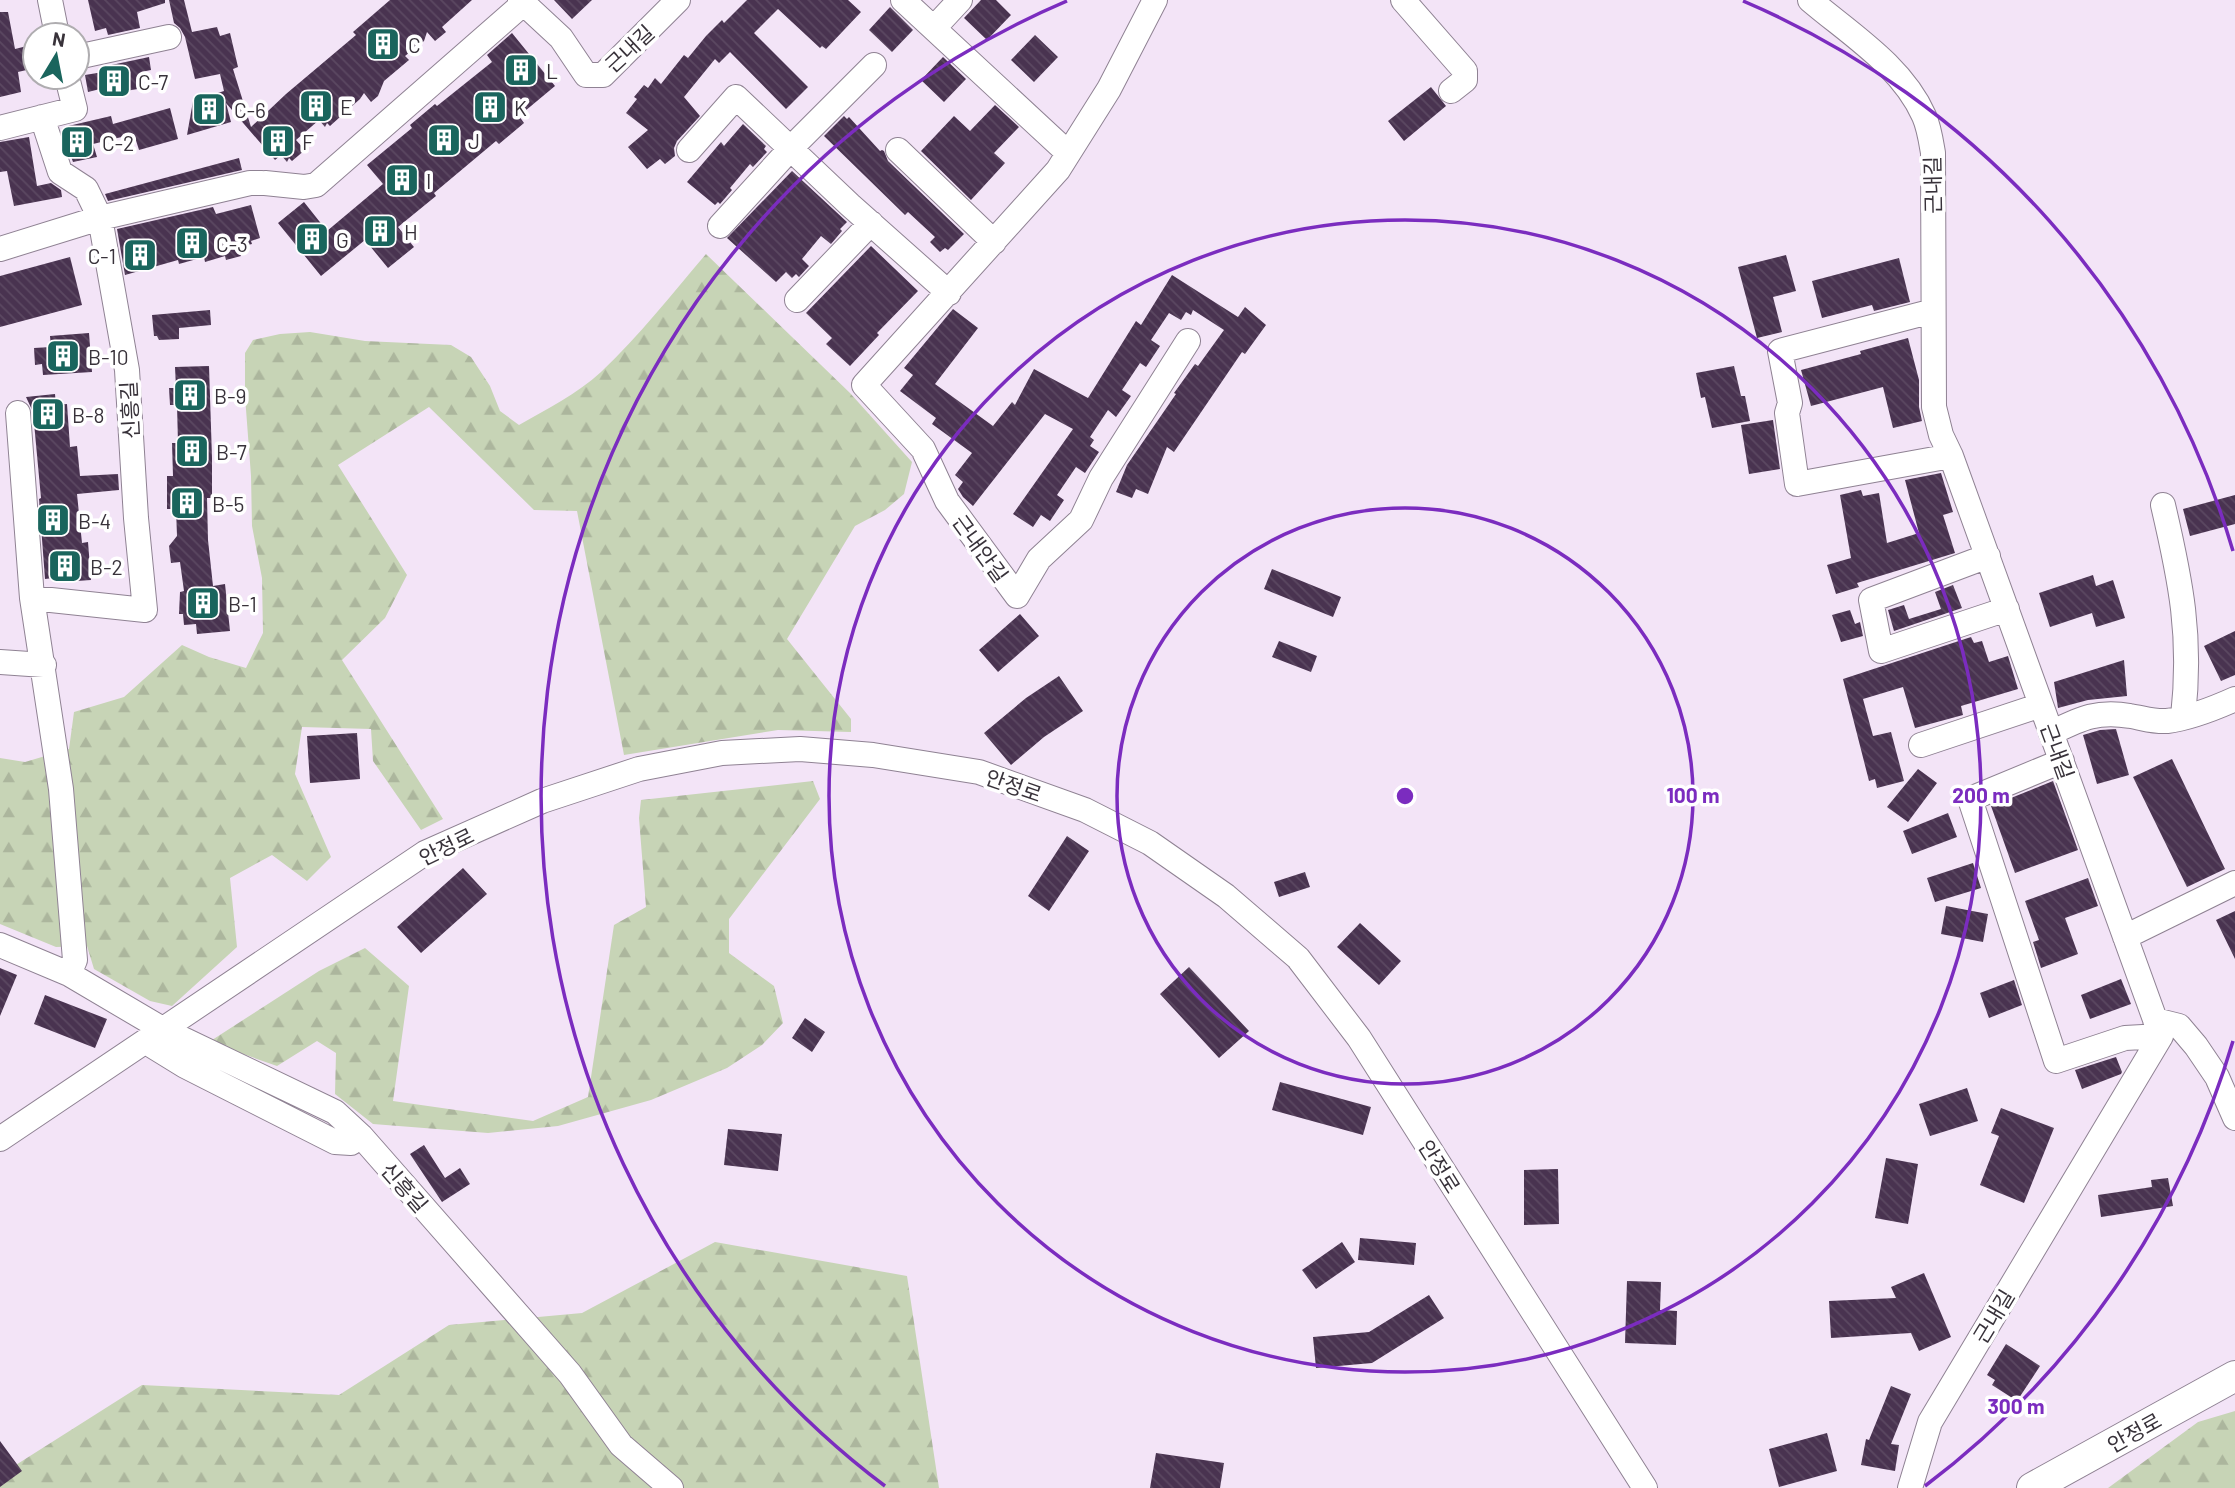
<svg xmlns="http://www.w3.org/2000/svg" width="2235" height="1488" font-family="Barlow,'Noto Sans KR',sans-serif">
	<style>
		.forest { fill: url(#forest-firs) }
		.building { fill: url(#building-back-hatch) }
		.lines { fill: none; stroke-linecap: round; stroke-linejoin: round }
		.minor-casing { stroke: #8f8293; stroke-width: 26 }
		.major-casing { stroke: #8f8293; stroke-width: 32 }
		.minor { stroke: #fff; stroke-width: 24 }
		.major { stroke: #fff; stroke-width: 30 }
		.ring { fill: none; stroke: #7b2cbf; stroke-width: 3.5 }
		.labels { text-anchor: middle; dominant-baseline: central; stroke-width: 7; stroke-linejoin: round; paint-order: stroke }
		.poi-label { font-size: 21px; fill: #38323a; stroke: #fff; text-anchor: start }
		.street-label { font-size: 21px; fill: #38323a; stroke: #fff }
		.centre { fill: #7b2cbf; stroke: #fff; stroke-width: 3.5 }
		.ring-label { font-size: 21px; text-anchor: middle; font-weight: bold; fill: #7b2cbf; stroke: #fff; stroke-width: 7; stroke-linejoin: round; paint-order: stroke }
	</style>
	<defs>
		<pattern id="forest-firs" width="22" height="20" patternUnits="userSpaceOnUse" patternTransform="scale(1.75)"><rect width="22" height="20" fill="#c7d4b6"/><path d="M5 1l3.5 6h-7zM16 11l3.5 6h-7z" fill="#acb69d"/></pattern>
		<pattern id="building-back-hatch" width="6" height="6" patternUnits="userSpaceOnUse" patternTransform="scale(1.75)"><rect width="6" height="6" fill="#493350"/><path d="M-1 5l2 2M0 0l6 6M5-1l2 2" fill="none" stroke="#5b4861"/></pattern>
	</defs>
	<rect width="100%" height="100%" fill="#f3e4f7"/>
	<path class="forest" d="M706 254 850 393 912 462 904 494 885 510 855 526 787 639 851 719V732L778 730 624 755 577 511 534 510 429 407 338 465 407 575 385 618 342 660 443 819 421 830 373 761 371 729 302 727 295 774 331 857 307 881 272 855 230 878 237 947 172 1006 150 1001 94 969 87 946 56 947 0 924V758L25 762 69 749 74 712 124 697 182 645 209 657 246 668 263 633 262 578 252 526 251 476 245 396V353L253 340 280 334 310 332 365 341 451 345 471 357 490 386 500 411 519 425C547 409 577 394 601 372 639 336 672 294 706 254Z
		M813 781 820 799 729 919V953L774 986 783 1023 762 1045 727 1068 651 1100 558 1126 488 1133 373 1124 335 1094 336 1053 317 1041 277 1066 209 1042 319 971 365 948 409 986 393 1101 533 1121 588 1097 614 925 646 907 639 818 641 800Z
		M715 1242 907 1276 939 1488H0V1475L142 1385 339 1395 449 1325 582 1313Z
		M2235 1411V1488H2108L2198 1422Z"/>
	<path class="building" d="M88 0H165V3L137 12 140 28 108 35 106 28 95 31Z
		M169 0H184L192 32 217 27 220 36 230 33 238 67 233 69 251 127 286 94 356 35 353 32 390 0H472L442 27 446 32 435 41 427 32 424 41 405 56 409 60 384 81 378 96 371 102 364 93 360 99 330 126 327 123 325 127 319 120 296 140 305 150 292 161 289 158 287 162 281 155 275 160 226 103 231 122 187 135 193 101 224 91 220 74 195 79 185 37 180 28 174 23Z
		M554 0H592L572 19Z
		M747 0H848L861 12 826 49 822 46 820 48 778 9 754 33 808 87 786 109 730 52 719 63 715 59 684 97 700 116 677 141 674 148 675 156 665 164 660 159 647 169 628 147 648 130 626 113 637 99 634 97 644 85 648 88 655 78 661 84 684 55 688 58 706 36 722 20 724 23Z
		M981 0H996L1011 15 987 40 964 18Z
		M890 7 913 30 892 52 869 30Z
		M0 12H8L15 49 35 44V68L18 72 21 92 0 97Z
		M512 33 555 86 519 116 524 123 499 144 496 141 434 193 436 196 398 227 414 247 388 268 365 240 321 276 278 223 304 202 327 231 383 184 367 165 412 128 410 125 435 104 437 106 492 62 487 55Z
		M1035 35 1058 57 1034 82 1011 60Z
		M149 57 151 70 141 72 144 88 101 95 100 89 88 92 85 75 103 72 102 67Z
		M943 57 966 79 944 102 921 80Z
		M1431 87 1446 106 1404 141 1388 121Z
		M995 105 1019 127 994 153 1005 163 971 200 921 151 954 116 970 131Z
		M170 108 178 139 139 150 134 134 93 144 97 157 73 162 64 137 66 136 64 127 111 116 113 124Z
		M844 116 847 119 849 117 880 151 882 150 884 151 888 161 964 234 948 250 945 248 940 252 930 242 935 237 908 212 905 215 824 136Z
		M743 124 766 146 764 149 767 152 753 167 750 164 730 188 732 190 720 204 718 202 715 205 687 182 721 142 724 146Z
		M29 137 37 186 51 183 61 190 62 197 14 206 7 171 0 172V142Z
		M239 158 242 170 108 201 105 194Z
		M792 171 847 222 840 229 842 231 831 244 821 236 802 259 809 266 799 277 796 274 792 278 786 272 776 282 727 238Z
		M251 205 260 238 251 241 252 244 239 247 241 256 226 260 225 256 205 262 204 257 179 264 178 260 125 275 117 229 213 207 216 214Z
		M871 246 918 291 877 333 879 335 850 366 826 344 832 338 806 313Z
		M1786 255 1796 291 1773 297 1782 332 1757 338 1738 267Z
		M70 257 82 305 0 327V276Z
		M1899 258 1910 302 1874 311 1872 305 1822 318 1812 281Z
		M1172 275 1238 317 1245 307 1266 325 1245 354 1242 352 1174 452 1167 447 1148 494 1136 489 1132 498 1116 492 1127 465 1176 394 1174 393 1195 364 1198 366 1224 330 1193 310 1191 315 1186 312 1181 320 1169 313 1151 340 1160 346 1146 367 1140 363 1122 390 1131 396 1116 417 1108 410 1090 437 1094 440 1090 446 1099 452 1085 473 1076 467 1057 495 1064 500 1050 521 1041 515 1033 527 1013 514 1073 429 1045 414 973 506 963 497 958 489 963 482 955 475 972 453 932 424 936 418 900 391 913 375 904 368 953 309 978 328 935 384 993 426 1012 402 1015 405 1034 369 1088 398 1136 321 1141 325Z
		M210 310 211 325 179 328V339L159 340 157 336H154L152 315Z
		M89 333 92 372 43 375 42 364 35 365 34 348 51 347 50 336Z
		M1908 338 1919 380V407L1922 421 1893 428 1883 387 1811 406 1801 370 1861 354 1860 351Z
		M209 366 212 458V498H207L208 540 213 586 225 584 230 631 197 634 196 624 184 625 183 614H179L180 592 184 591 180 562 171 563 169 546 177 536 176 509H167V476H173L172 443H178L177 405H170L169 388H176L175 367Z
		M1734 366 1741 396H1745L1750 421 1712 428 1705 397 1701 398 1696 373Z
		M55 394 56 405 67 404 70 447 77 446 80 476 118 474 119 490 77 494 82 543 88 542 91 580 62 582 61 577 45 579 39 499 41 498 33 412 26 397Z
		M1773 420 1780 469 1749 474 1741 425Z
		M1941 473 1953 512 1943 515 1955 553 1857 583 1859 587 1836 594 1827 565 1851 558 1840 495 1861 490 1863 496 1879 493 1887 543 1919 533 1905 480Z
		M2235 495V524L2190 536 2183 509Z
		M1272 569 1341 597 1333 617 1264 589Z
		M2093 575 2096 586 2113 580 2125 618 2096 627 2092 613 2050 627 2039 593Z
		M1953 585 1962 608 1894 631 1888 610 1904 605 1909 619 1941 609 1935 592Z
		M1850 610 1855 624 1860 622 1863 636 1841 642 1832 615Z
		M1020 614 1039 636 998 672 979 650Z
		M2235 631V675L2221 681 2204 646Z
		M1971 637 1974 643 1982 641 1989 662 2008 656 2018 689 1961 706 1963 715 1915 728 1903 687 1863 699 1873 736 1891 732 1904 781 1877 788 1875 779 1869 781 1843 679Z
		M1279 641 1317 656 1311 672 1272 657Z
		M2124 660 2127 696 2088 700 2058 708 2054 682Z
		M1059 676 1083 711 1044 737 1011 765 984 733 1026 698Z
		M2116 729 2129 775 2097 784 2083 735 2100 730Z
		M357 733 360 779 310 783 307 736Z
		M2172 759 2225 869 2187 887 2133 777Z
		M1918 769 1937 783 1908 822 1887 807Z
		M2053 781 2078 850 2015 873 1991 806Z
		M1948 813 1957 837 1912 854 1903 831Z
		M1067 836 1089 851 1049 911 1028 896Z
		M1973 863 1981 888 1935 902 1927 878Z
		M463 868 487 894 421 953 397 927Z
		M1305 872 1310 887 1279 897 1274 882Z
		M2088 878 2098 906 2065 918 2078 954 2041 968 2033 942 2039 940 2025 901Z
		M1946 906 1988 914 1983 942 1941 934Z
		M2235 911V959L2216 920Z
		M1360 923 1401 961 1379 985 1337 947Z
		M1189 967 1249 1031 1219 1058 1160 994Z
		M0 968 17 975 0 1016Z
		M2121 979 2131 1004 2090 1019 2081 995Z
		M2014 980 2022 1005 1989 1018 1980 993Z
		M45 995 107 1019 95 1048 34 1024Z
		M805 1018 825 1032 812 1052 792 1038Z
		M2116 1057 2122 1072 2121 1074 2082 1089 2075 1070Z
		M1280 1082 1371 1107 1363 1135 1272 1110Z
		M1967 1088 1978 1121 1930 1136 1919 1104Z
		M2001 1108 2054 1128 2024 1203 1980 1185 1999 1136 1991 1133Z
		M728 1129 782 1134 778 1171 724 1165Z
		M424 1145 445 1178 460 1168 470 1184 442 1202 410 1154Z
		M1886 1158 1918 1164 1908 1224 1875 1218Z
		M1558 1169 1559 1224 1524 1225V1170Z
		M2168 1178 2173 1206 2101 1217 2098 1195 2152 1187 2151 1180Z
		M1360 1238 1416 1243 1414 1265 1358 1260Z
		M1342 1242 1355 1262 1316 1289 1302 1270Z
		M1924 1273 1951 1337 1919 1351 1911 1333 1831 1338 1829 1301 1896 1298 1891 1287Z
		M1627 1281 1661 1282 1660 1310 1677 1311 1676 1345 1625 1343Z
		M1429 1295 1444 1318 1372 1363 1316 1368 1313 1337 1369 1332Z
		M2006 1344 2040 1366 2017 1401 1992 1385 1995 1380 1987 1375Z
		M1891 1386 1911 1394 1891 1444 1899 1445 1895 1471 1861 1465 1866 1439 1869 1440Z
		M1827 1433 1837 1471 1779 1487 1769 1449Z
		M0 1441 22 1471 0 1487Z
		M1156 1453 1224 1463 1220 1488H1150Z"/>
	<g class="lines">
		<g class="minor-casing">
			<path id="minor" d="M50 0 57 35
				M520 0 561 38 586 75H603L678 0
				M903 0 1068 153
				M1155 0 1109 89 1058 170 864 385 923 449 947 501 1017 596 1039 559 1081 520 1101 478 1188 341
				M1403 0 1465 71V80L1451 91
				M1810 0C1850 34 1902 66 1924 116 1929 127 1931 141 1933 153L1934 407 1941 435 1951 456 2161 1036 1930 1422 1910 1488
				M934 28 960 0
				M77 57 169 37
				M42 117 60 172 86 189 100 218 127 370 136 518 145 610 32 598 61 789 75 960 69 974
				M0 128 75 109 67 77
				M689 150 736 97 850 205 949 293
				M898 150 994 242
				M265 183 304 187 316 185 524 3
				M720 226 792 147 874 65
				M0 249 100 218 250 183H262
				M797 300 871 223
				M1933 311 1780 351 1790 403 1787 413 1797 484 1951 456
				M18 413 32 598
				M2163 505C2181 582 2192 637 2183 717
				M1988 556 1871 600 1881 651 2007 609
				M0 662 44 665
				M2051 733C2080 719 2097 710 2130 716 2143 718 2154 722 2167 721 2190 718 2215 708 2235 699
				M1921 745 2041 705
				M2062 761 1970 799 2056 1061 2125 1038 2161 1036
				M2125 937 2235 883
				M0 945 69 974 164 1030 335 1112 361 1136 570 1374 621 1445 671 1488
				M2155 1020 2179 1026 2196 1046 2217 1077 2235 1118
				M146 1042 185 1066 335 1142 351 1143 361 1136
				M0 1139 425 853 542 801 639 769 722 753 800 749 873 755 979 772 1085 810 1150 843 1226 896 1298 958 1359 1038 1645 1488"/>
		</g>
		<g class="major-casing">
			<path id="major" d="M2032 1488 2235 1376"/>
		</g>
		<use href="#minor" class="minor"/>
		<use href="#major" class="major"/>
	</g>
	<g class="ring">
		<circle cx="1405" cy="796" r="288"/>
		<circle cx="1405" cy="796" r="576"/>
		<path d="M2233 1041A864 864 0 0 1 1925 1486M885 1486A864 864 0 0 1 1067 1M1743 1A864 864 0 0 1 2233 551"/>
	</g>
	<defs>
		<g id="building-square" transform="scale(1.75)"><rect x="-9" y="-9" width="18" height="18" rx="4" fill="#1a655d" stroke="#fff"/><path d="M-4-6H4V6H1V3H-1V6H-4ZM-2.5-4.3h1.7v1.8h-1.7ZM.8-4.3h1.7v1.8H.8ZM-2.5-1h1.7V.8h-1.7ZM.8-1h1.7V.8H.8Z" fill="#fff"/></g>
	</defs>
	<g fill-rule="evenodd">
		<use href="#building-square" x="383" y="44"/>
		<use href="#building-square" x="521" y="70"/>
		<use href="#building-square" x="114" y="81"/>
		<use href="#building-square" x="316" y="106"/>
		<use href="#building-square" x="490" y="107"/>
		<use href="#building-square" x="209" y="109"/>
		<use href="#building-square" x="444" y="140"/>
		<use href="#building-square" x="278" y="141"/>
		<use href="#building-square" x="77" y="142"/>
		<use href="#building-square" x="402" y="180"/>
		<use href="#building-square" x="380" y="231"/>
		<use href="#building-square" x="312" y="239"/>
		<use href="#building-square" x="192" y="243"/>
		<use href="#building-square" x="140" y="255"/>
		<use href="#building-square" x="63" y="356"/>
		<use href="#building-square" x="190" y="395"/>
		<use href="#building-square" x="48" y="414"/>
		<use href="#building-square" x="192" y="451"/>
		<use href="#building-square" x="187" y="503"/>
		<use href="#building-square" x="53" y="520"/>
		<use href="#building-square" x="65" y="566"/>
		<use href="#building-square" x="203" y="603"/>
	</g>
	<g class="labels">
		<g class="poi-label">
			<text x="408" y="44">C</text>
			<text x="546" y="70">L</text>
			<text x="138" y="81">C-7</text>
			<text x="340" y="106">E</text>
			<text x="514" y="107">K</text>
			<text x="234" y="109">C-6</text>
			<text x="468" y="140">J</text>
			<text x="302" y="141">F</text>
			<text x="102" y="142">C-2</text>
			<text x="426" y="180">I</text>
			<text x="404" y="231">H</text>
			<text x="336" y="239">G</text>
			<text x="216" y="243">C-3</text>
			<text x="116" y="255" text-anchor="end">C-1</text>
			<text x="88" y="356">B-10</text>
			<text x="214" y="395">B-9</text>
			<text x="72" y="414">B-8</text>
			<text x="216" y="451">B-7</text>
			<text x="212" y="503">B-5</text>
			<text x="78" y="520">B-4</text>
			<text x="90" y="566">B-2</text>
			<text x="228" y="603">B-1</text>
		</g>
		<g class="street-label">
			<text transform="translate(629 48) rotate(-43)">근내길</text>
			<text transform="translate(1932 185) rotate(-91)">근내길</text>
			<text transform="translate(129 410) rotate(-93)">신흥길</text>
			<text transform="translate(981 548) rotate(54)">근내안길</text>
			<text transform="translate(2058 751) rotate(70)">근내길</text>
			<text transform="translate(1014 785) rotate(19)">안정로</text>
			<text transform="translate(446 846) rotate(-26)">안정로</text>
			<text transform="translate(1440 1166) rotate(58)">안정로</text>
			<text transform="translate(405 1187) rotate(49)">신흥길</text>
			<text transform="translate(1993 1316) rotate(-59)">근내길</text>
			<text transform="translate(2134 1432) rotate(-29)">안정로</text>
		</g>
	</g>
	<circle cx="1405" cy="796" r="10" class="centre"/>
	<g class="ring-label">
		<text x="1693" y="803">100 m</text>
		<text x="1981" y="803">200 m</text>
		<text x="2016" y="1414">300 m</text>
	</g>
	<g transform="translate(56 56) rotate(10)"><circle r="33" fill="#ffffff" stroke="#afadb0" stroke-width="2"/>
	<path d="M0-5L12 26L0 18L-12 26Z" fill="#1a655d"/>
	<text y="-10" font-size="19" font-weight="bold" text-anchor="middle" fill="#38323a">N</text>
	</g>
</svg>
